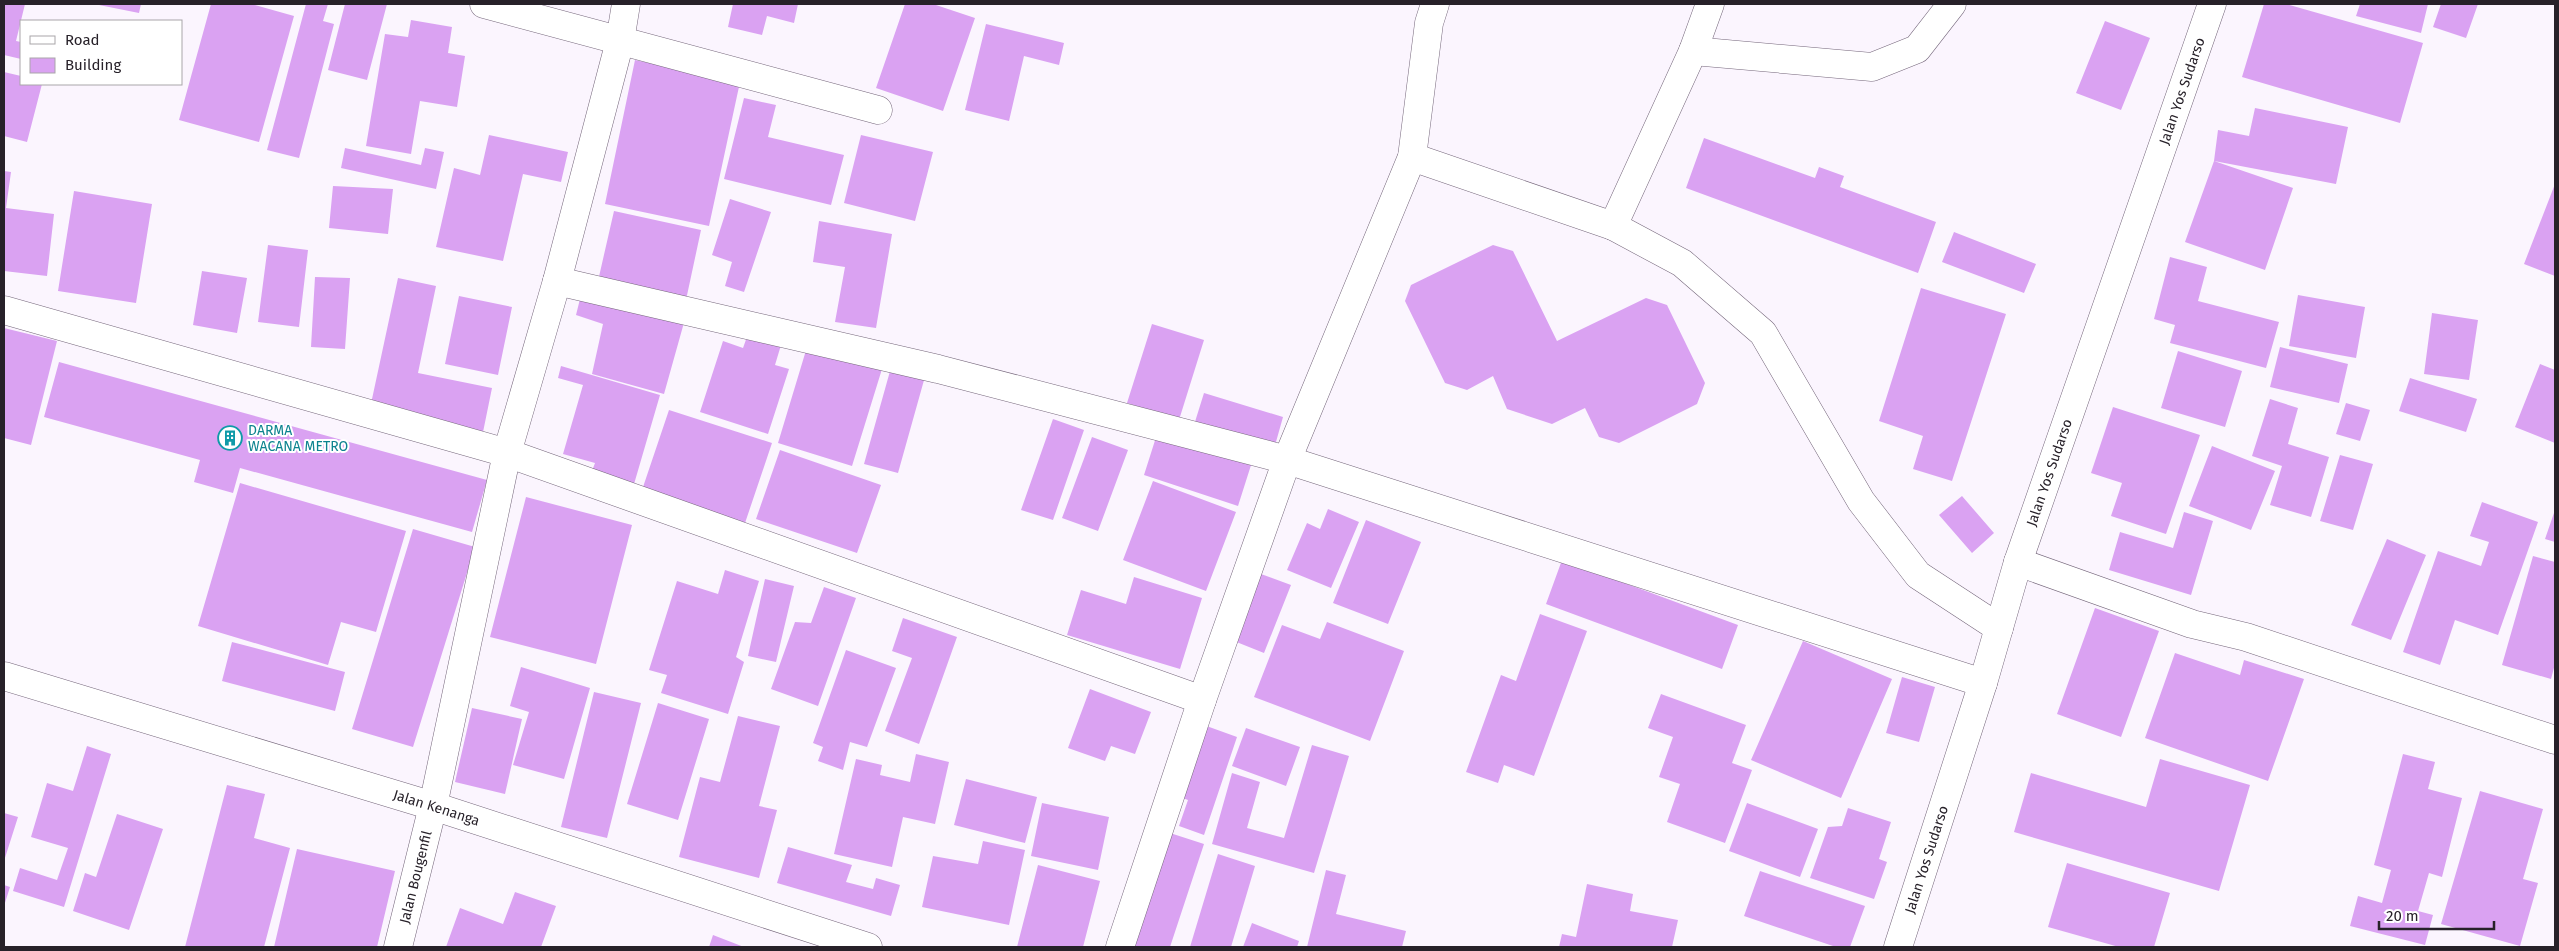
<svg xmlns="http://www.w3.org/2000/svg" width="2559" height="951" font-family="'Fira Sans',sans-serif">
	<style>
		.building { fill: #daa2f2 }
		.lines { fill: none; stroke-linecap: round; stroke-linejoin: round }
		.minor-casing { stroke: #75677b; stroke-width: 29 }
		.minor { stroke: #fff; stroke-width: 28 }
		.labels { text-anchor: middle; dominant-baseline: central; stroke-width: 4; stroke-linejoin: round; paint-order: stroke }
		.street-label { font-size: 14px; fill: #272129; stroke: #fff }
		.culture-label { font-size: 14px; fill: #0d838f; stroke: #fff; text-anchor: start }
	</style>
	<rect width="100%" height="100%" fill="#fbf5fe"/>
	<path class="building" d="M4 4H25L16 41 21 42V59L4 55Z
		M94 4H141L139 13Z
		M211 4H251L294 16 259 142 179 120Z
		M306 4H328L323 21 334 24 299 158 267 150Z
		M345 4H387L367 80 328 70Z
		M733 4H798L794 23 767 16 762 35 728 27Z
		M905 4H933L975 18 943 111 876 88Z
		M2264 4H2286L2423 43 2400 123 2242 77Z
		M2360 4H2428L2421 33 2356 16Z
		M2441 4H2478L2466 38 2433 27Z
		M411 20 452 27 448 53 465 56 457 107 420 101 411 154 366 146 385 34 408 37Z
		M2105 21 2150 38 2121 110 2076 93Z
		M986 24 1064 43 1059 65 1024 56 1009 121 965 110Z
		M635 60 740 82 709 226 605 204Z
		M4 72 21 76V84H42L27 142 4 136Z
		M744 98 776 105 768 137 844 155 831 205 724 179Z
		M2255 108 2348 127 2336 184 2214 161 2293 188 2265 270 2185 242 2214 161 2218 130 2249 136Z
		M489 135 568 152 561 182 523 174 503 261 436 247 454 168 480 175Z
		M861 135 933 152 915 221 844 203Z
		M1704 138 1815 178 1819 167 1844 176 1840 187 1936 222 1918 273 1686 188Z
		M345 148 421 165 425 148 444 152 436 189 341 168Z
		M4 171 11 172 6 208 54 214 47 276 4 271Z
		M2555 184V276L2524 264Z
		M333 186 393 189 388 234 329 228Z
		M74 191 152 204 136 303 58 291Z
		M730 199 771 212 744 292 725 286 732 262 712 255Z
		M614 211 701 230 686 300 598 281Z
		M819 221 892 234 876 328 835 322 845 267 813 262Z
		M1954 232 2036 264 2024 293 1942 262Z
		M268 245 308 250 299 327 258 322Z
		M1493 245 1513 251 1557 341 1646 298 1667 305 1705 383 1697 404 1619 443 1599 437 1585 408 1552 424 1507 409 1493 376 1467 390 1445 383 1405 301 1411 285Z
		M2170 257 2207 267 2198 301 2279 322 2266 368 2170 343 2175 325 2154 319Z
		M202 271 247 278 237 333 193 325Z
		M315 277 350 278 345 349 311 347Z
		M398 278 436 286 418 373 492 388 482 437 369 413Z
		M1921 288 2006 314 1952 481 1913 469 1923 436 1879 421Z
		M582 291 685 319 664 394 592 374 603 324 576 315Z
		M2298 295 2365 307 2356 358 2289 346Z
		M459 296 512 307 498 375 445 364Z
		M2432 313 2478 320 2469 380 2424 374Z
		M1152 324 1204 340 1179 420 1127 403Z
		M4 328 57 341 31 445 4 438Z
		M748 334 781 345 775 365 789 369 768 434 700 412 723 341 743 348Z
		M807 347 882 369 852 466 778 443Z
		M2280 347 2348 364 2339 403 2270 387Z
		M2178 351 2242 371 2225 427 2161 408Z
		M59 362 487 480 472 532 240 468 233 493 194 482 200 460 44 417Z
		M892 364 926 373 898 473 864 464Z
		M2540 364 2555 370V443L2515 427Z
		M561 366 660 395 632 491 589 479 595 463 563 454 583 385 558 378Z
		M2410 378 2477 399 2466 432 2399 411Z
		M1204 393 1283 417 1274 449 1194 425Z
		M2270 399 2298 408 2288 444 2329 457 2311 517 2270 505 2282 466 2252 456Z
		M2346 403 2370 410 2360 441 2336 434Z
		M2113 407 2200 435 2166 534 2111 516 2122 483 2091 473Z
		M669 410 772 443 744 526 641 493Z
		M1053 419 1084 430 1053 520 1021 510Z
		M1158 431 1252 462 1238 506 1144 475Z
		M1092 437 1128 450 1098 531 1062 518Z
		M2212 446 2275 471 2251 530 2189 506Z
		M780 450 881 485 857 553 756 519Z
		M2340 455 2373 464 2353 530 2320 521Z
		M1153 481 1236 512 1206 591 1123 560Z
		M240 483 406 531 376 632 341 622 328 665 198 626Z
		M1962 496 1994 533 1972 553 1939 515Z
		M526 497 632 525 596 664 490 637Z
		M2482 502 2538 522 2498 635 2455 620 2440 665 2403 652 2438 551 2481 566 2489 542 2470 536Z
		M1328 509 1359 522 1331 588 1287 570 1307 523 1320 529Z
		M2555 510V542L2545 539Z
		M2184 512 2213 521 2191 595 2109 570 2120 532 2173 548Z
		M1366 520 1421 542 1388 624 1333 603Z
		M413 529 475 547 413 747 352 729Z
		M2387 539 2426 555 2391 640 2351 625Z
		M2533 556 2555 562V664L2551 679 2502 665Z
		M1562 560 1738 625 1722 669 1546 604Z
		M725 570 759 581 736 657 744 662 728 714 661 693 667 675 649 670 677 581 718 594Z
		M1261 574 1291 585 1264 653 1234 641Z
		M1134 577 1202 598 1180 669 1067 635 1081 590 1126 604Z
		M765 579 794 586 776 662 748 656Z
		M824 587 856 598 818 706 771 689 795 622 811 623Z
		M2095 608 2159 631 2121 737 2057 714Z
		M1540 614 1587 631 1534 776 1504 765 1498 783 1466 772 1501 675 1516 681Z
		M903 618 957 637 919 744 885 731 912 658 892 651Z
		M1327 622 1404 651 1370 741 1254 697 1282 625 1320 639Z
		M1803 641 1892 679 1841 798 1751 760Z
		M232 642 345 672 335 711 222 681Z
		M846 650 896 668 867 747 850 742 843 770 818 761 823 747 813 743Z
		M2175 653 2240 675 2244 660 2304 679 2268 781 2145 738Z
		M521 667 590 688 564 779 513 765 529 712 510 706Z
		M1902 677 1935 687 1919 742 1886 733Z
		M1090 689 1151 712 1135 754 1111 746 1105 761 1068 748Z
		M594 692 641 703 607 838 561 827Z
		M1661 694 1746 725 1732 763 1752 770 1725 843 1667 822 1680 784 1659 777 1673 737 1648 728Z
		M658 703 709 719 678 820 627 804Z
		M472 708 522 719 505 794 455 782Z
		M738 716 780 726 759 806 777 810 759 878 679 857 700 777 720 782Z
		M1201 724 1237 737 1204 835 1179 826 1188 800 1177 796Z
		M1246 728 1300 747 1286 786 1232 766Z
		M1312 745 1349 756 1314 873 1212 844 1232 773 1260 782 1247 828 1284 838Z
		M87 746 111 754 64 907 13 891 20 868 57 880 68 848 31 837 47 783 73 791Z
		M916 754 949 762 935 824 903 817 892 867 834 854 856 759 882 765 880 775 910 782Z
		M2403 754 2435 762 2428 789 2462 798 2442 877 2429 873 2418 911 2433 915 2425 945 2350 926 2358 896 2382 903 2391 870 2374 865Z
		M2160 759 2250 785 2219 891 2014 832 2031 773 2146 807Z
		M966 779 1037 797 1025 843 954 825Z
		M227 785 265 794 254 838 290 848 264 947H185Z
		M2480 791 2543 809 2523 879 2538 883 2520 946 2441 924Z
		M1042 803 1109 817 1098 870 1031 856Z
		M1747 803 1818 829 1800 877 1729 851Z
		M1848 808 1891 822 1879 859 1887 862 1874 899 1810 878 1828 827 1842 826Z
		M4 813 18 817 4 861Z
		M117 814 163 829 129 930 73 911 85 873 96 877Z
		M1170 833 1204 844 1170 947H1132Z
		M983 841 1025 850 1009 925 922 907 933 856 978 864Z
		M788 847 852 865 846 882 873 889 876 878 900 885 891 916 777 883Z
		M297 849 395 871 377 947H274Z
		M1218 854 1255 866 1231 947H1190Z
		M2067 863 2170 893 2154 947H2119L2048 927Z
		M1038 865 1100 881 1083 947H1017Z
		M1326 870 1346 875 1336 914 1406 931 1402 947H1307Z
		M1760 871 1865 906 1850 947H1836L1744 916Z
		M1587 884 1633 894 1630 911 1678 920 1672 947H1559L1562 934 1576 937Z
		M4 885 10 887 4 906Z
		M515 892 556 906 541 947H446L460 908 503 924Z
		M1252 923 1299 941 1297 947H1243Z
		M713 935 744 947H709Z"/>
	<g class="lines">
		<g class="minor-casing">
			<g id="minor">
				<path d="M484 4 878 110"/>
				<path d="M1693 51 1872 67 1917 49 1952 4"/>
				<path d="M1412 157 1613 226 1682 263 1763 333 1861 501 1918 575 1999 628"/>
				<path d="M1613 226 1693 51 1710 4"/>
				<path d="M557 281 938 369 1287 460 1983 683"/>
				<path d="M4 310 507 453 1202 700"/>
				<path d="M2018 562 2192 624 2246 637 2555 740"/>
				<path id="s1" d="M4 676 433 806 868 947"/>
				<path id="s2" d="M398 947 433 806 507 453 557 281 620 41 626 4"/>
				<path d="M1120 947 1202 700 1287 460 1412 157 1429 23 1435 4"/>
				<path id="s3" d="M1898 947 1983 683 2018 562 2212 4"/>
			</g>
		</g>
		<use href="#minor" class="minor"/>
	</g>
	<defs>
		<g id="building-ring" transform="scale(1.25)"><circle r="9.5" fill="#fff" stroke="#0f9aa8" stroke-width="1.5"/><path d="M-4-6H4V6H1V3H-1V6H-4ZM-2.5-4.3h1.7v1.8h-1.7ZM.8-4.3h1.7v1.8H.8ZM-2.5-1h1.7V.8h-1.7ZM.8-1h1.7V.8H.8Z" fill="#0f9aa8"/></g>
	</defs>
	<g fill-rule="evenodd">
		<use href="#building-ring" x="230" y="438"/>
	</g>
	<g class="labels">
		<g class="street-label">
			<text stroke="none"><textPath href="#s3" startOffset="902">Jalan Yos Sudarso</textPath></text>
			<text stroke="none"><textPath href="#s3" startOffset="498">Jalan Yos Sudarso</textPath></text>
			<text stroke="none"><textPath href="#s1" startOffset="452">Jalan Kenanga</textPath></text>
			<text stroke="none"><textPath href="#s3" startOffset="92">Jalan Yos Sudarso</textPath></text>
			<text stroke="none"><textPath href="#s2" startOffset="72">Jalan Bougenfil</textPath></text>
		</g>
		<g class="culture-label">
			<text x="248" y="430">DARMA<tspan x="248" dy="16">WACANA METRO</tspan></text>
		</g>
	</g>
	<rect width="2559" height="951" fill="none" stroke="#272129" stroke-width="10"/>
	<rect x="20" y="20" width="162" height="65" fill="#ffffff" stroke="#a9a6a9"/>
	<rect x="30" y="36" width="25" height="8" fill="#ffffff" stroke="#a9a6a9"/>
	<text x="65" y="45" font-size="15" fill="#272129">Road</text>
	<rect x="30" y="58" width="25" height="15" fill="#daa2f2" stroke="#a9a6a9"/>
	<text x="65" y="70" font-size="15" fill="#272129">Building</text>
	<path d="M2379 921v8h115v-8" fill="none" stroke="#272129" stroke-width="2.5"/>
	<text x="2386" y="921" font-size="15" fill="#272129" stroke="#ffffff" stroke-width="4" paint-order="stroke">20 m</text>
</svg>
